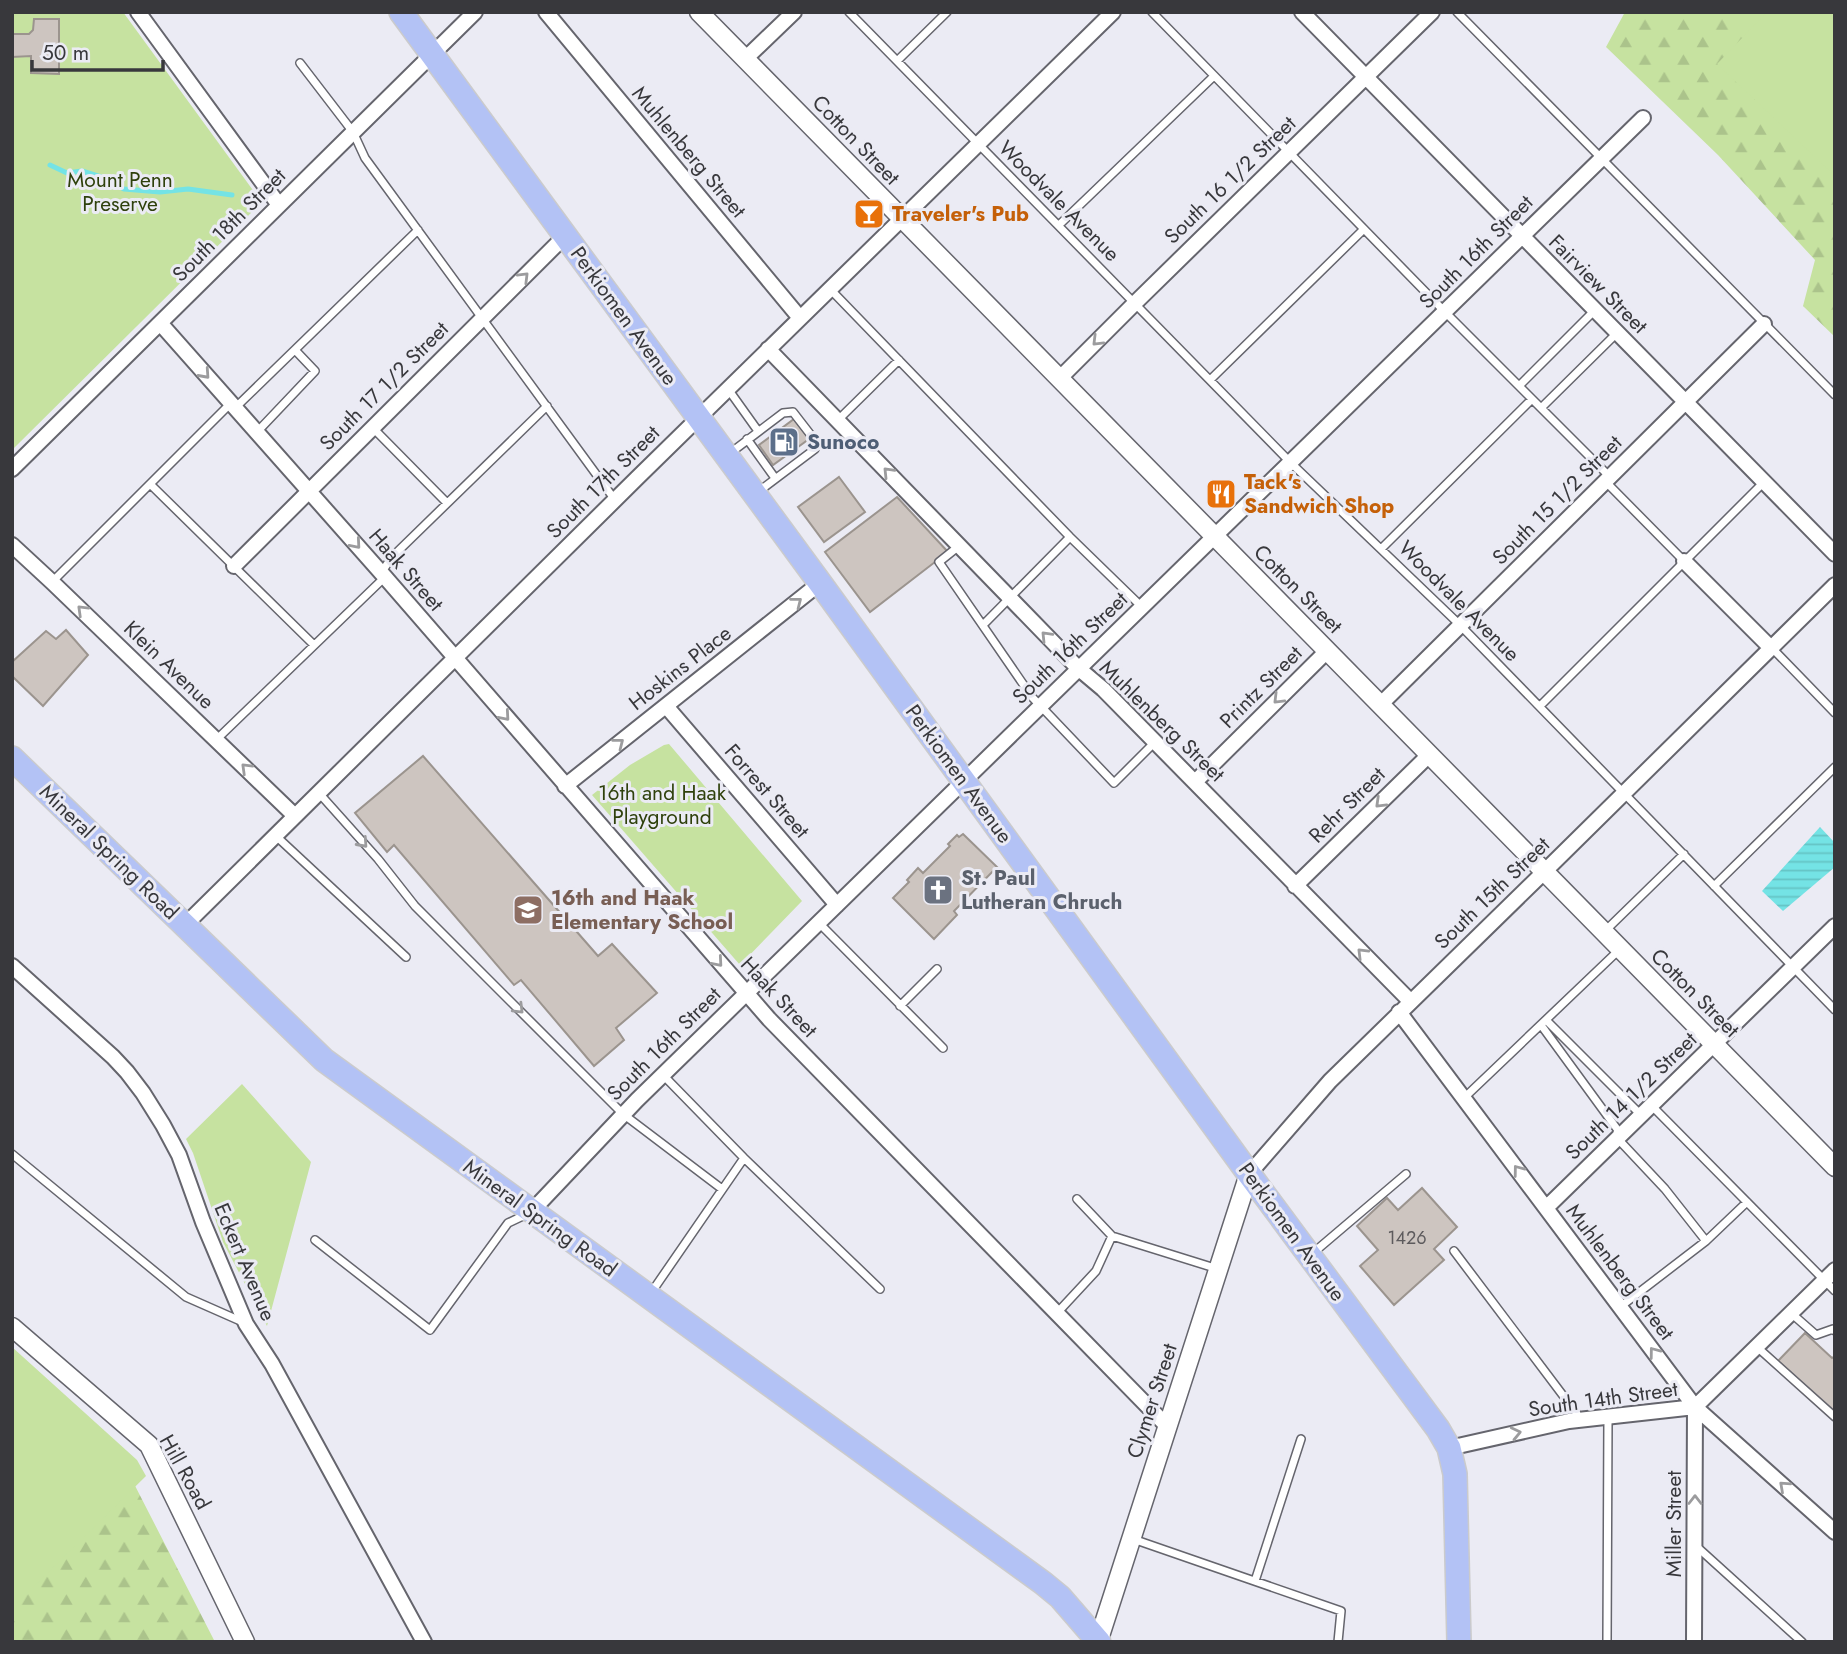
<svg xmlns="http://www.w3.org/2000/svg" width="1847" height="1654" font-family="Jost,sans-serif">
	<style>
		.forest { fill: url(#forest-firs) }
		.park { fill: #c6e2a0 }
		.water { fill: url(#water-rules) }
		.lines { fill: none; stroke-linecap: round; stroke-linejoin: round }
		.stream { stroke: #74e3e5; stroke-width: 5 }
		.building { fill: #cdc5c0; stroke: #9b948e; stroke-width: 2 }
		.service-casing { stroke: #65656d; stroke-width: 10 }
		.minor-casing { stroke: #65656d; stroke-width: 18 }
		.tertiary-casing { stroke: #65656d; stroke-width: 21 }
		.primary-casing { stroke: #cbcbcc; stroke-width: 26 }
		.service { stroke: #fff; stroke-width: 7 }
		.minor { stroke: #fff; stroke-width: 14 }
		.tertiary { stroke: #fff; stroke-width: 18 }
		.primary { stroke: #b3c2f5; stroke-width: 23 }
		.oneway { stroke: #9c9c9e }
		.labels { text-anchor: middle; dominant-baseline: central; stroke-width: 6; stroke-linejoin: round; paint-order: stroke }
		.number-label { font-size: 18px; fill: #5d5b5d }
		.street-label { font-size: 21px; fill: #38383c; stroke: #ebebf4 }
		.park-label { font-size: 21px; fill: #2f410c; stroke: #ebebf4 }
		.food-label { font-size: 21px; font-weight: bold; fill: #c56008; stroke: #ebebf4; text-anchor: start }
		.service-label { font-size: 21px; font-weight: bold; fill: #4e5e75; stroke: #ebebf4; text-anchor: start }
		.worship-label { font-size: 21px; font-weight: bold; fill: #5b616d; stroke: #ebebf4; text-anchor: start }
		.education-label { font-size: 21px; font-weight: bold; fill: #785e54; stroke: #ebebf4; text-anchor: start }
	</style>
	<defs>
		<pattern id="forest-firs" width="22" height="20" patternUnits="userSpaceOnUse" patternTransform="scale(1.75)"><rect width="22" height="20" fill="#c6e2a0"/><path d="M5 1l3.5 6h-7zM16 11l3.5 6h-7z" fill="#abc38b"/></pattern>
		<pattern id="water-rules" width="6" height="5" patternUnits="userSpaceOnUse" patternTransform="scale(1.75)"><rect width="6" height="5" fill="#74e3e5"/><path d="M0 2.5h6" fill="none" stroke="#65c4c5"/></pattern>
	</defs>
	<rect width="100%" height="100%" fill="#ebebf4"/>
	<path class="forest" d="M1625 12H1835V337L1803 306 1815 260 1718 155 1606 47Z
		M12 1372 128 1472 215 1642H12Z"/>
	<path class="park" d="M12 12H123L255 193 259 198V205L12 450Z
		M1767 12H1835V176L1717 64Z
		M669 744 802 901 740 965 592 795 630 765 664 745Z
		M242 1084 311 1162 267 1326 223 1242 193 1153 186 1139Z
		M12 1347 137 1460 146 1476 12 1608Z"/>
	<path class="water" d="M1820 827 1835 843V867L1783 911 1762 891Z"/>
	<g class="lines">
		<path class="stream" d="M50 165 67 173 82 171 101 177 124 189 160 192 188 189 232 195"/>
	</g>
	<path class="building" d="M34 19H59V74L31 73V56L12 57V34H29L33 30Z
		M794 419 809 439 773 465 759 445Z
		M839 477 865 512 824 542 798 507Z
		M897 497 948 552 870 612 825 552Z
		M66 630 88 655 43 706 12 676V662L46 631 56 639Z
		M423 756 598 956 612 944 657 993 616 1028 624 1040 594 1066 521 980 514 985 394 845 387 852 355 813Z
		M963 834 997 867 954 911 957 915 934 939 893 898 909 882 907 880 918 868 923 873 950 846 948 844 957 835 959 837Z
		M1422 1188 1457 1227 1434 1249 1444 1260 1394 1305 1360 1266 1378 1250 1357 1226 1387 1198 1398 1210Z
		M1805 1333 1832 1358 1835 1356V1413L1778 1361Z"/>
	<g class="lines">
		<g class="service-casing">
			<path id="service" d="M849 12 1291 463 1460 625 1835 1010
				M1152 12 1445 312 1610 477
				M1457 12 1835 395
				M897 61 947 12
				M300 63 353 132 365 158 615 500
				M1059 225 1214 76
				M830 289 1070 537 1142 607
				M1210 380 1364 229
				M1519 386 1595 310
				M728 389 758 431
				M236 407 418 230
				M1541 408 1617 333
				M838 420 899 360
				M372 427 447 503
				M257 432 315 371 295 350
				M747 439 775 478
				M729 454 783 413 793 412 817 443 815 449 758 492
				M1606 482 1684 561
				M150 484 314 645
				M959 546 939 562 1032 697 1114 783 1155 742
				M1381 549 1532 399
				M381 573 392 557 547 406
				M52 582 231 403
				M983 625 1070 537
				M1772 648 1835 713
				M1540 706 1764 482
				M216 740 385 577
				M318 792 378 859 415 906 623 1114 722 1189
				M276 836 406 957
				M1714 886 1835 767
				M819 923 943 1048
				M1604 932 1684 854
				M900 1006 937 969
				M1546 1020 1642 1116
				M1541 1025 1617 1129 1618 1139 1665 1189 1706 1241
				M663 1075 744 1158 880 1289
				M1464 1098 1619 950
				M1652 1106 1835 1291
				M12 1154 186 1297 245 1323
				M1077 1199 1112 1236 1218 1269
				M315 1240 430 1330 508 1223 527 1214
				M1454 1251 1580 1418
				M1313 1253 1406 1174
				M651 1293 744 1158
				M1620 1307 1706 1241 1747 1202
				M1057 1313 1096 1271 1112 1236
				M1791 1313 1816 1335 1833 1329 1835 1331
				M1757 1347 1835 1417
				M1133 1539 1341 1611 1338 1642
				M1696 1546 1802 1642
				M1255 1581 1301 1439
				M1607 1642 1608 1417"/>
		</g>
		<g class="minor-casing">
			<path id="minor" d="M138 12 279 205
				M546 12 800 318
				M1302 12 1835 554
				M745 59 794 12
				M160 323 385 577 769 1019 1167 1426
				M768 349 1078 668 1103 689 1410 1001
				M1059 379 1135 303 1432 12
				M12 469 475 12
				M12 545 52 582 295 816
				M1684 561 1771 648
				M234 566 565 236
				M1380 705 1764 324
				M666 706 837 905
				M1195 782 1327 651
				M565 786 820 583
				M1295 886 1429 755
				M185 925C493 619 802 315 1113 12
				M12 966 113 1057 127 1072 143 1093 163 1125 179 1155 203 1222 246 1324 272 1364 424 1642
				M1399 1012 1695 1407 1835 1532
				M1249 1174 1330 1081 1544 872 1835 585
				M1546 1208 1835 926
				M531 1212 637 1100 1643 118
				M1449 1448 1569 1421 1695 1407 1835 1270
				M1694 1642 1695 1407"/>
		</g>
		<g class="tertiary-casing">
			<path id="tertiary" d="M699 12 1835 1167
				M12 1327 149 1445 245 1642
				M1098 1642 1249 1174"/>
		</g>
		<g class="primary-casing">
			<path id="primary" d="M401 12 820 583 1249 1174 1438 1429 1449 1448 1455 1474 1459 1642
				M12 758 324 1060 1043 1583 1060 1597 1099 1642"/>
		</g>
		<use href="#service" class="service"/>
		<use href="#minor" class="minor"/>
		<use href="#tertiary" class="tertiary"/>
		<use href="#primary" class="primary"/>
	</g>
	<defs><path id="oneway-chevron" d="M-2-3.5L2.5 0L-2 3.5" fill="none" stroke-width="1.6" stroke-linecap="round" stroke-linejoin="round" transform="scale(1.75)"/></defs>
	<g class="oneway">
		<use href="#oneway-chevron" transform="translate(524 277) rotate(-45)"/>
		<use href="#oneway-chevron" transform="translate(1097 341) rotate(135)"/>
		<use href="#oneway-chevron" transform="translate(205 374) rotate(48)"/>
		<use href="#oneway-chevron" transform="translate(888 472) rotate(-134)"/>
		<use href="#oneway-chevron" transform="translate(356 544) rotate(49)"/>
		<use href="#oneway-chevron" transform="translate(797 602) rotate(-38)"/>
		<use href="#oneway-chevron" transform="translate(82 610) rotate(-136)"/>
		<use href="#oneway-chevron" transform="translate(1046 636) rotate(-134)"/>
		<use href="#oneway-chevron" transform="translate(1278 699) rotate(135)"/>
		<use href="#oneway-chevron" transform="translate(505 716) rotate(49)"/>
		<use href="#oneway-chevron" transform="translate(619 743) rotate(-38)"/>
		<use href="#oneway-chevron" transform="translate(246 768) rotate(-136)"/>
		<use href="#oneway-chevron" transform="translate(1380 803) rotate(136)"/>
		<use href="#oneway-chevron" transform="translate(363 843) rotate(48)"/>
		<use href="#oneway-chevron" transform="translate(1362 953) rotate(-135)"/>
		<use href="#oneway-chevron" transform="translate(718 962) rotate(49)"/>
		<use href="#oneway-chevron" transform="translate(519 1009) rotate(45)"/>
		<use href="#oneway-chevron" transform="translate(1518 1170) rotate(-127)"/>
		<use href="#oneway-chevron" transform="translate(1654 1352) rotate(-127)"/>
		<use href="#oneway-chevron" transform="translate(1516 1433) rotate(-13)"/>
		<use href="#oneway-chevron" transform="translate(1784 1486) rotate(-138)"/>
		<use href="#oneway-chevron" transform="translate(1695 1500) rotate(-90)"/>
	</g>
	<defs>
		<g id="bar-square" transform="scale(1.575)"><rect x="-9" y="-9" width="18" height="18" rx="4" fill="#e8710a" stroke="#ebebf4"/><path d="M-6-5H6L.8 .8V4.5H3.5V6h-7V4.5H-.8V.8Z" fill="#fff"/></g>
		<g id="fuel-square" transform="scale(1.575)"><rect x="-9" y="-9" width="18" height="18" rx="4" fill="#5c6f8a" stroke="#ebebf4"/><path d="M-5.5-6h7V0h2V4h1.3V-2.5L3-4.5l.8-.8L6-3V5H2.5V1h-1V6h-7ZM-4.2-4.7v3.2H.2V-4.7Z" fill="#fff"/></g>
		<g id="restaurant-square" transform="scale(1.575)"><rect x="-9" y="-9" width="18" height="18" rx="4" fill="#e8710a" stroke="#ebebf4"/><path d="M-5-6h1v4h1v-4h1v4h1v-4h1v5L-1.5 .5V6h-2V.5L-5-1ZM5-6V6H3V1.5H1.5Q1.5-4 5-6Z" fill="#fff"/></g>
		<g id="church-square" transform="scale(1.575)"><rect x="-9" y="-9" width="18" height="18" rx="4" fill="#6b7280" stroke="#ebebf4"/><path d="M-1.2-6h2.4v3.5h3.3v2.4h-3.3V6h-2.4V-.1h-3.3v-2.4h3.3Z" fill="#fff"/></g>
		<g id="school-square" transform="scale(1.575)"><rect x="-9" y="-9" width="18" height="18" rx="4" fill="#8d6e63" stroke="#ebebf4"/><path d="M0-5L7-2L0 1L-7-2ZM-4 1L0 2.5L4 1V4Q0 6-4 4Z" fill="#fff"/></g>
	</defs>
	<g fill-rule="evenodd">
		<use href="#bar-square" x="869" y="214"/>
		<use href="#fuel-square" x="784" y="442"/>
		<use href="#restaurant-square" x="1221" y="494"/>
		<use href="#church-square" x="938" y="890"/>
		<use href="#school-square" x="528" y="910"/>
	</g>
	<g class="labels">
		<g class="number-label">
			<text x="1407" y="1238">1426</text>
		</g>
		<g class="street-label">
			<text transform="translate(856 140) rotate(46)">Cotton Street</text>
			<text transform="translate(689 152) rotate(50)">Muhlenberg Street</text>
			<text transform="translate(1230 180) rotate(-44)">South 16 1/2 Street</text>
			<text transform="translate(1059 201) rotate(45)">Woodvale Avenue</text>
			<text transform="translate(229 225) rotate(-45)">South 18th Street</text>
			<text transform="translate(1476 252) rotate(-45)">South 16th Street</text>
			<text transform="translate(1598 284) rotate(45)">Fairview Street</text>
			<text transform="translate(624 316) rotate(54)">Perkiomen Avenue</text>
			<text transform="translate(384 386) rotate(-45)">South 17 1/2 Street</text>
			<text transform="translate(603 482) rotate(-45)">South 17th Street</text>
			<text transform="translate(1557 500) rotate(-45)">South 15 1/2 Street</text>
			<text transform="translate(406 570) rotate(49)">Haak Street</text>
			<text transform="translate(1298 589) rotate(45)">Cotton Street</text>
			<text transform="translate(1459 601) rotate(45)">Woodvale Avenue</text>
			<text transform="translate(1070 648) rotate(-44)">South 16th Street</text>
			<text transform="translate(169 665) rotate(44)">Klein Avenue</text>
			<text transform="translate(680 668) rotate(-38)">Hoskins Place</text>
			<text transform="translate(1261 687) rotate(-45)">Printz Street</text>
			<text transform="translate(1162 721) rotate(44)">Muhlenberg Street</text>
			<text transform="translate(959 774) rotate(54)">Perkiomen Avenue</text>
			<text transform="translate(767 791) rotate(49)">Forrest Street</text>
			<text transform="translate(1347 805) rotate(-45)">Rehr Street</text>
			<text transform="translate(109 852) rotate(44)">Mineral Spring Road</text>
			<text transform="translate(1492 893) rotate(-44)">South 15th Street</text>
			<text transform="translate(1695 993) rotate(45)">Cotton Street</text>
			<text transform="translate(779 997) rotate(47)">Haak Street</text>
			<text transform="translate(664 1044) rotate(-45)">South 16th Street</text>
			<text transform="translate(1631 1096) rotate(-44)">South 14 1/2 Street</text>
			<text transform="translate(540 1218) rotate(36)">Mineral Spring Road</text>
			<text transform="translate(1292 1232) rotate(54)">Perkiomen Avenue</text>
			<text transform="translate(245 1262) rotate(67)">Eckert Avenue</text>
			<text transform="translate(1620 1272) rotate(53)">Muhlenberg Street</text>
			<text transform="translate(1603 1399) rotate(-8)">South 14th Street</text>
			<text transform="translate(1152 1401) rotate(-72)">Clymer Street</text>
			<text transform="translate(185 1472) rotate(61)">Hill Road</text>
			<text transform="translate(1674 1524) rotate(-90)">Miller Street</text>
		</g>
		<g class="park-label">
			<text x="120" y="180">Mount Penn<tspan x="120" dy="24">Preserve</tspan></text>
			<text x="662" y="793">16th and Haak<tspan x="662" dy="24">Playground</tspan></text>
		</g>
		<g class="food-label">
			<text x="892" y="214">Traveler's Pub</text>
			<text x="1244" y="482">Tack's<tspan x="1244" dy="24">Sandwich Shop</tspan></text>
		</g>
		<g class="service-label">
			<text x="807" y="442">Sunoco</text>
		</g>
		<g class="worship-label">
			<text x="961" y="878">St. Paul<tspan x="961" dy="24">Lutheran Chruch</tspan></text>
		</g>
		<g class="education-label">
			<text x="551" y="898">16th and Haak<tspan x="551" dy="24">Elementary School</tspan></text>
		</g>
	</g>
	<rect width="1847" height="1654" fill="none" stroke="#38383c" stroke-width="28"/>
	<path d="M32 60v10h131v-10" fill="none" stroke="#38383c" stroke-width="3.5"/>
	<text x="42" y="60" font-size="21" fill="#38383c" stroke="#ebebf4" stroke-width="5" paint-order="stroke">50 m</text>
</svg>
